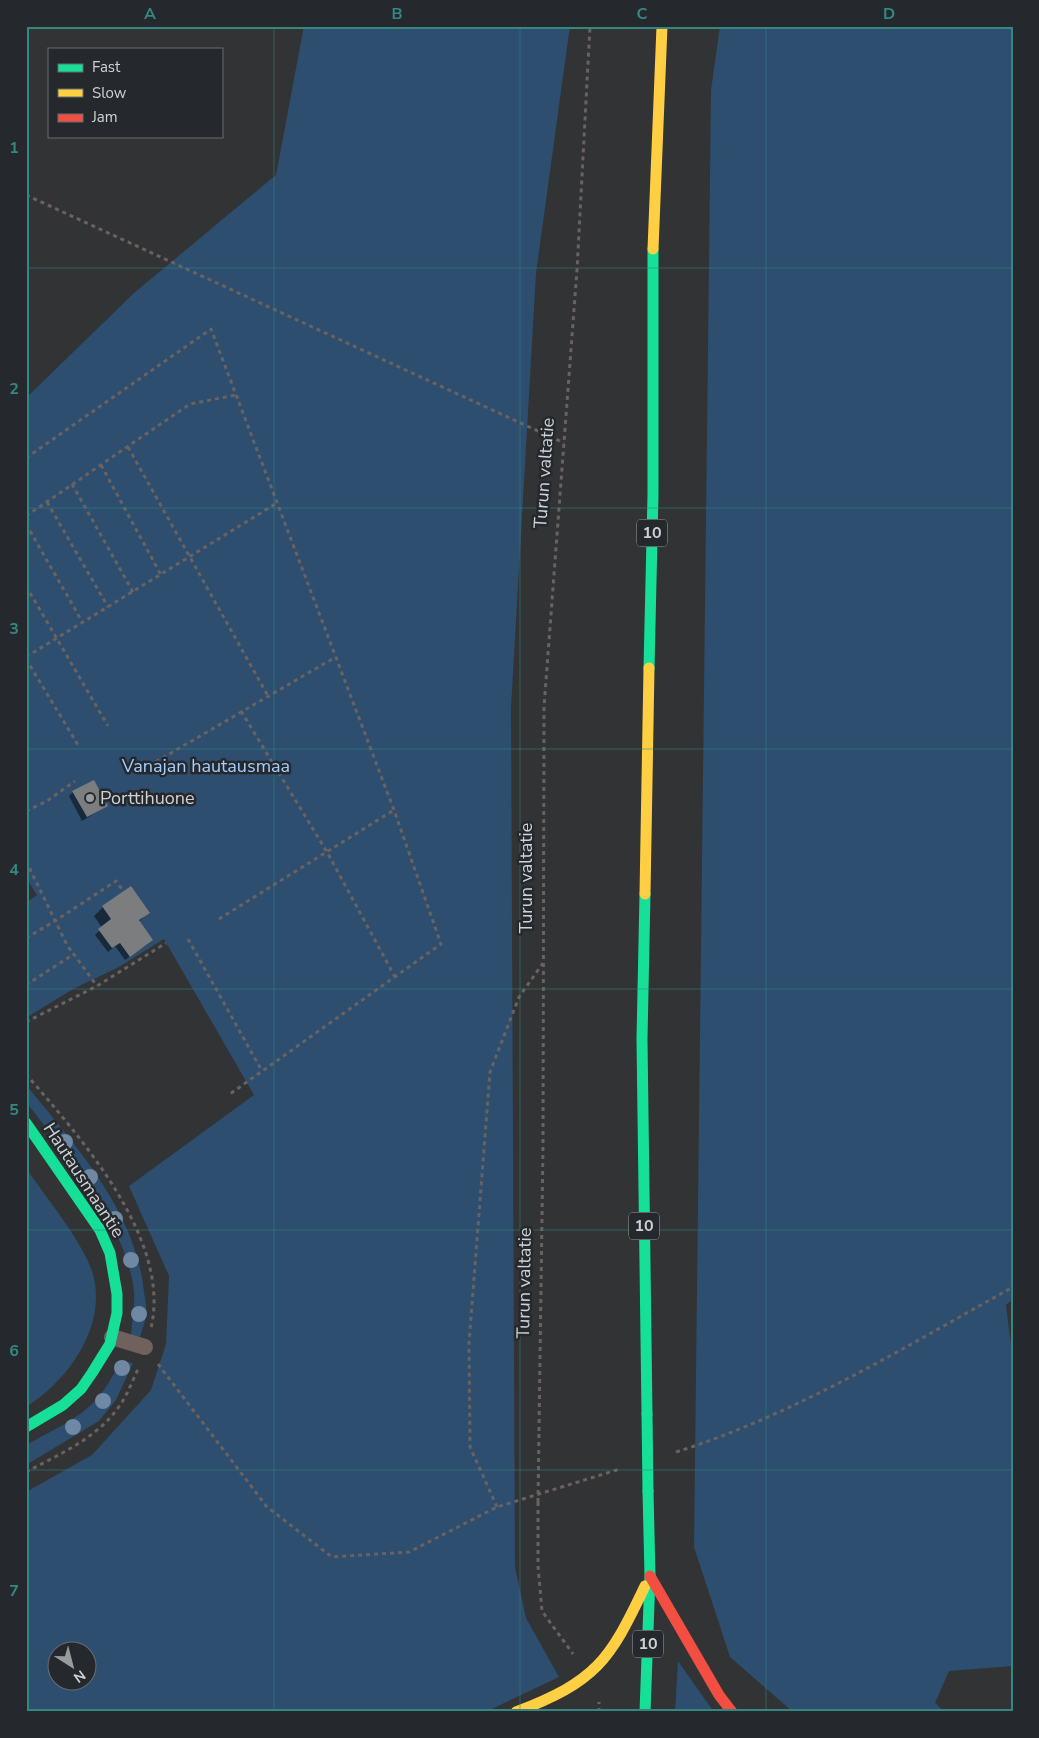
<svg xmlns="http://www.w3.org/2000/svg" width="1039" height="1738" font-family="'Nunito Sans',sans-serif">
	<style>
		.green { fill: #2d4e6f; fill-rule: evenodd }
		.shadow { fill: #0007 }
		.building { fill: #7b7d7f }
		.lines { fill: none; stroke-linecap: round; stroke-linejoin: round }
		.path { stroke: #6a6261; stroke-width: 3; stroke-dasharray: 4 4; stroke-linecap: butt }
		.lane { stroke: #70615e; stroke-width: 16 }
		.fast { stroke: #16e098; stroke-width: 11 }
		.slow { stroke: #ffcf43; stroke-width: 11 }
		.jam { stroke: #f24e42; stroke-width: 11 }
		.path-bridge { stroke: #6a6261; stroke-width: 3; stroke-dasharray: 4 4; stroke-linecap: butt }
		.fast-bridge { stroke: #16e098; stroke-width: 11 }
		.tree { fill: #6f88a3 }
		.grid { fill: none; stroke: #358882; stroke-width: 1; stroke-opacity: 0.55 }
		.poi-dot { fill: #989a9c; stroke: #25292d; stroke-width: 2 }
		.labels { text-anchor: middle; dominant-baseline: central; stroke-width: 5; stroke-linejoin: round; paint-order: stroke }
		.shield { fill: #25292d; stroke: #9c9fa2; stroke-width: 1 }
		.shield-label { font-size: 16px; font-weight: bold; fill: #cfd2d4 }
		.street-label { font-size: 18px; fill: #cfd2d4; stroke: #25292d }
		.park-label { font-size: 18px; fill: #a1cefd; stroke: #25292d }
		.poi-label { font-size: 18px; fill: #cfd2d4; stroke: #25292d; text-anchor: start }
		.neatline { fill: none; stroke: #358882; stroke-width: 2 }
		.grid-label { font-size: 16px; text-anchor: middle; font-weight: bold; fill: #358882 }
	</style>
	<rect width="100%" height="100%" fill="#313335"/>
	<path class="green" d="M304 26H570L536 273 511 708 515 1567 526 1618 559 1677 494 1708 481 1712H32L26 1704V1492L92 1455 151 1390 166 1344 169 1276 129 1186 254 1095 164 939 117 968 73 989 26 1018V903L37 895 26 878V398L134 293 276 175ZM58 1650H88V1680H58Z
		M720 26H1013V1299L1006 1305 1013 1361V1666L949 1671 935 1703 945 1712H793L730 1657 694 1547 711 90Z
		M26 1085C75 1145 136 1211 144 1292 145 1299 147 1308 146 1315 145 1322 142 1330 140 1337L131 1335C132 1321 135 1306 134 1293 129 1228 65 1152 26 1102Z
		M26 1168C45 1196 82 1241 92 1271 109 1324 69 1380 26 1407Z
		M121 1361 133 1363 116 1400 99 1421 26 1465V1445C49 1432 77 1420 96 1400 106 1389 113 1375 121 1361Z
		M678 1661 709 1705 714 1712H675Z"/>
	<path class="shadow" d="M73 792 106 806 82 821 69 796Z
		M103 907 148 912 139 922 148 944 125 960 115 946 108 952 95 935 102 928 94 916Z"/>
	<path class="building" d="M94 780 108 806 87 817 72 791Z
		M131 886 150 913 139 920 153 940 130 957 120 943 112 948 98 929 111 919 102 906Z"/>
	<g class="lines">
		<path class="path" d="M26 195 564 443
			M128 447 268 696
			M26 458 211 329 394 810 441 944 230 1094
			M101 465 161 575
			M72 484 133 592
			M47 502 108 607
			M26 516 190 404 236 395
			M26 524 83 623
			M26 586 108 726
			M26 657 277 503
			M26 659 78 745
			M241 711 327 852 395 977
			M135 774 334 658
			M26 811 47 801 75 781
			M26 861 67 945 97 986
			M219 919 394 810
			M26 938 55 921 116 881 123 891
			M188 939 262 1071
			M26 985 74 954
			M26 1022 97 986 166 943
			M26 1074C79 1136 172 1239 151 1328
			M158 1364 267 1507 332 1557 409 1552 497 1507 620 1469
			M539 1431 543 1146 544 707 577 270 590 26
			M676 1452C794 1415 905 1347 1013 1287
			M26 1472C60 1454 98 1438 120 1405 128 1394 133 1379 139 1367
			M538 1502V1566L542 1611 573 1654
			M497 1507 470 1447 469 1343 490 1072 519 997 543 963
			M599 1712V1702"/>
		<path class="lane" d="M112 1337 145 1347"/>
		<path class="fast" d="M649 668 653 495V249
			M645 894 642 1039 647 1414
			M26 1123 100 1230 110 1253 117 1294V1313L110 1344 92 1373 81 1389 63 1405 26 1427
			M645 1712 650 1576 648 1491"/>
		<path class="slow" d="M653 249 662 26
			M645 894 649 668
			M516 1712C596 1681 609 1662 645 1586"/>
		<path class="jam" d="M650 1576 719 1695 732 1712"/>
		<path class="path-bridge" d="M538 1502 539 1431"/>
		<path class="fast-bridge" d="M647 1414 648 1491"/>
	</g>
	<g class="tree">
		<circle cx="65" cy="1142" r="8"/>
		<circle cx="90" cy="1177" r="8"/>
		<circle cx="115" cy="1219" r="8"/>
		<circle cx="131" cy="1260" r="8"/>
		<circle cx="139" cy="1314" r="8"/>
		<circle cx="122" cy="1368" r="8"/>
		<circle cx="103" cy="1401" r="8"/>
		<circle cx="73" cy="1427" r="8"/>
	</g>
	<path class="grid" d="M274 26V1712M520 26V1712M766 26V1712M26 268H1013M26 508H1013M26 749H1013M26 989H1013M26 1230H1013M26 1470H1013"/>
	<circle class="poi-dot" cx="90" cy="798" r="5"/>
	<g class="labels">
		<g class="shield">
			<rect x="637" y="519.5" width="30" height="27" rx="4"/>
			<rect x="629" y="1212.5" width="30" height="27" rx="4"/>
			<rect x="633" y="1630.5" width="30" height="27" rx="4"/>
		</g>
		<g class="shield-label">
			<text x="652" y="533">10</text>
			<text x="644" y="1226">10</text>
			<text x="648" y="1644">10</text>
		</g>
		<g class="street-label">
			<text transform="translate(544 473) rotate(-86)">Turun valtatie</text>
			<text transform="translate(526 878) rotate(-90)">Turun valtatie</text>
			<text transform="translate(84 1180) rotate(57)">Hautausmaantie</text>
			<text transform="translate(524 1283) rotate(-89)">Turun valtatie</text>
		</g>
		<g class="park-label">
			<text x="206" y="766">Vanajan hautausmaa</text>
		</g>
		<g class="poi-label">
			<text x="100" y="798">Porttihuone</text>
		</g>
	</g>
	<rect width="1039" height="1738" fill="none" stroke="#25292d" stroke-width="55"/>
	<rect x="48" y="48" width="175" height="90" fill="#25292d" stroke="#696d70"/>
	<rect x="58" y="64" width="25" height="8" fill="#16e098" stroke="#696d70"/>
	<text x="92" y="72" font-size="15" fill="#cfd2d4">Fast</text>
	<rect x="58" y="89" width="25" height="8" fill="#ffcf43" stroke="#696d70"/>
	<text x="92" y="98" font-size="15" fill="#cfd2d4">Slow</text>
	<rect x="58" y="114" width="25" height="8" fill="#f24e42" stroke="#696d70"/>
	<text x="92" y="122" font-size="15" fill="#cfd2d4">Jam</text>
	<g transform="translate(72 1666) rotate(144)"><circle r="24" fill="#25292d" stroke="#696d70"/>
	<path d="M0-4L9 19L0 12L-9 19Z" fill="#989a9c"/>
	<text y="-8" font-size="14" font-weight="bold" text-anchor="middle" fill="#cfd2d4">N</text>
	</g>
	<rect x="28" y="28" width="984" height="1682" class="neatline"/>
	<g class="grid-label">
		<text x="150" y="19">A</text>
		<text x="397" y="19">B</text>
		<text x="642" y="19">C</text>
		<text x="889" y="19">D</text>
		<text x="14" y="153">1</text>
		<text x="14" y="394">2</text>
		<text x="14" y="634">3</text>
		<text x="14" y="875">4</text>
		<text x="14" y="1115">5</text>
		<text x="14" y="1356">6</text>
		<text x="14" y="1596">7</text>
	</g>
</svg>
